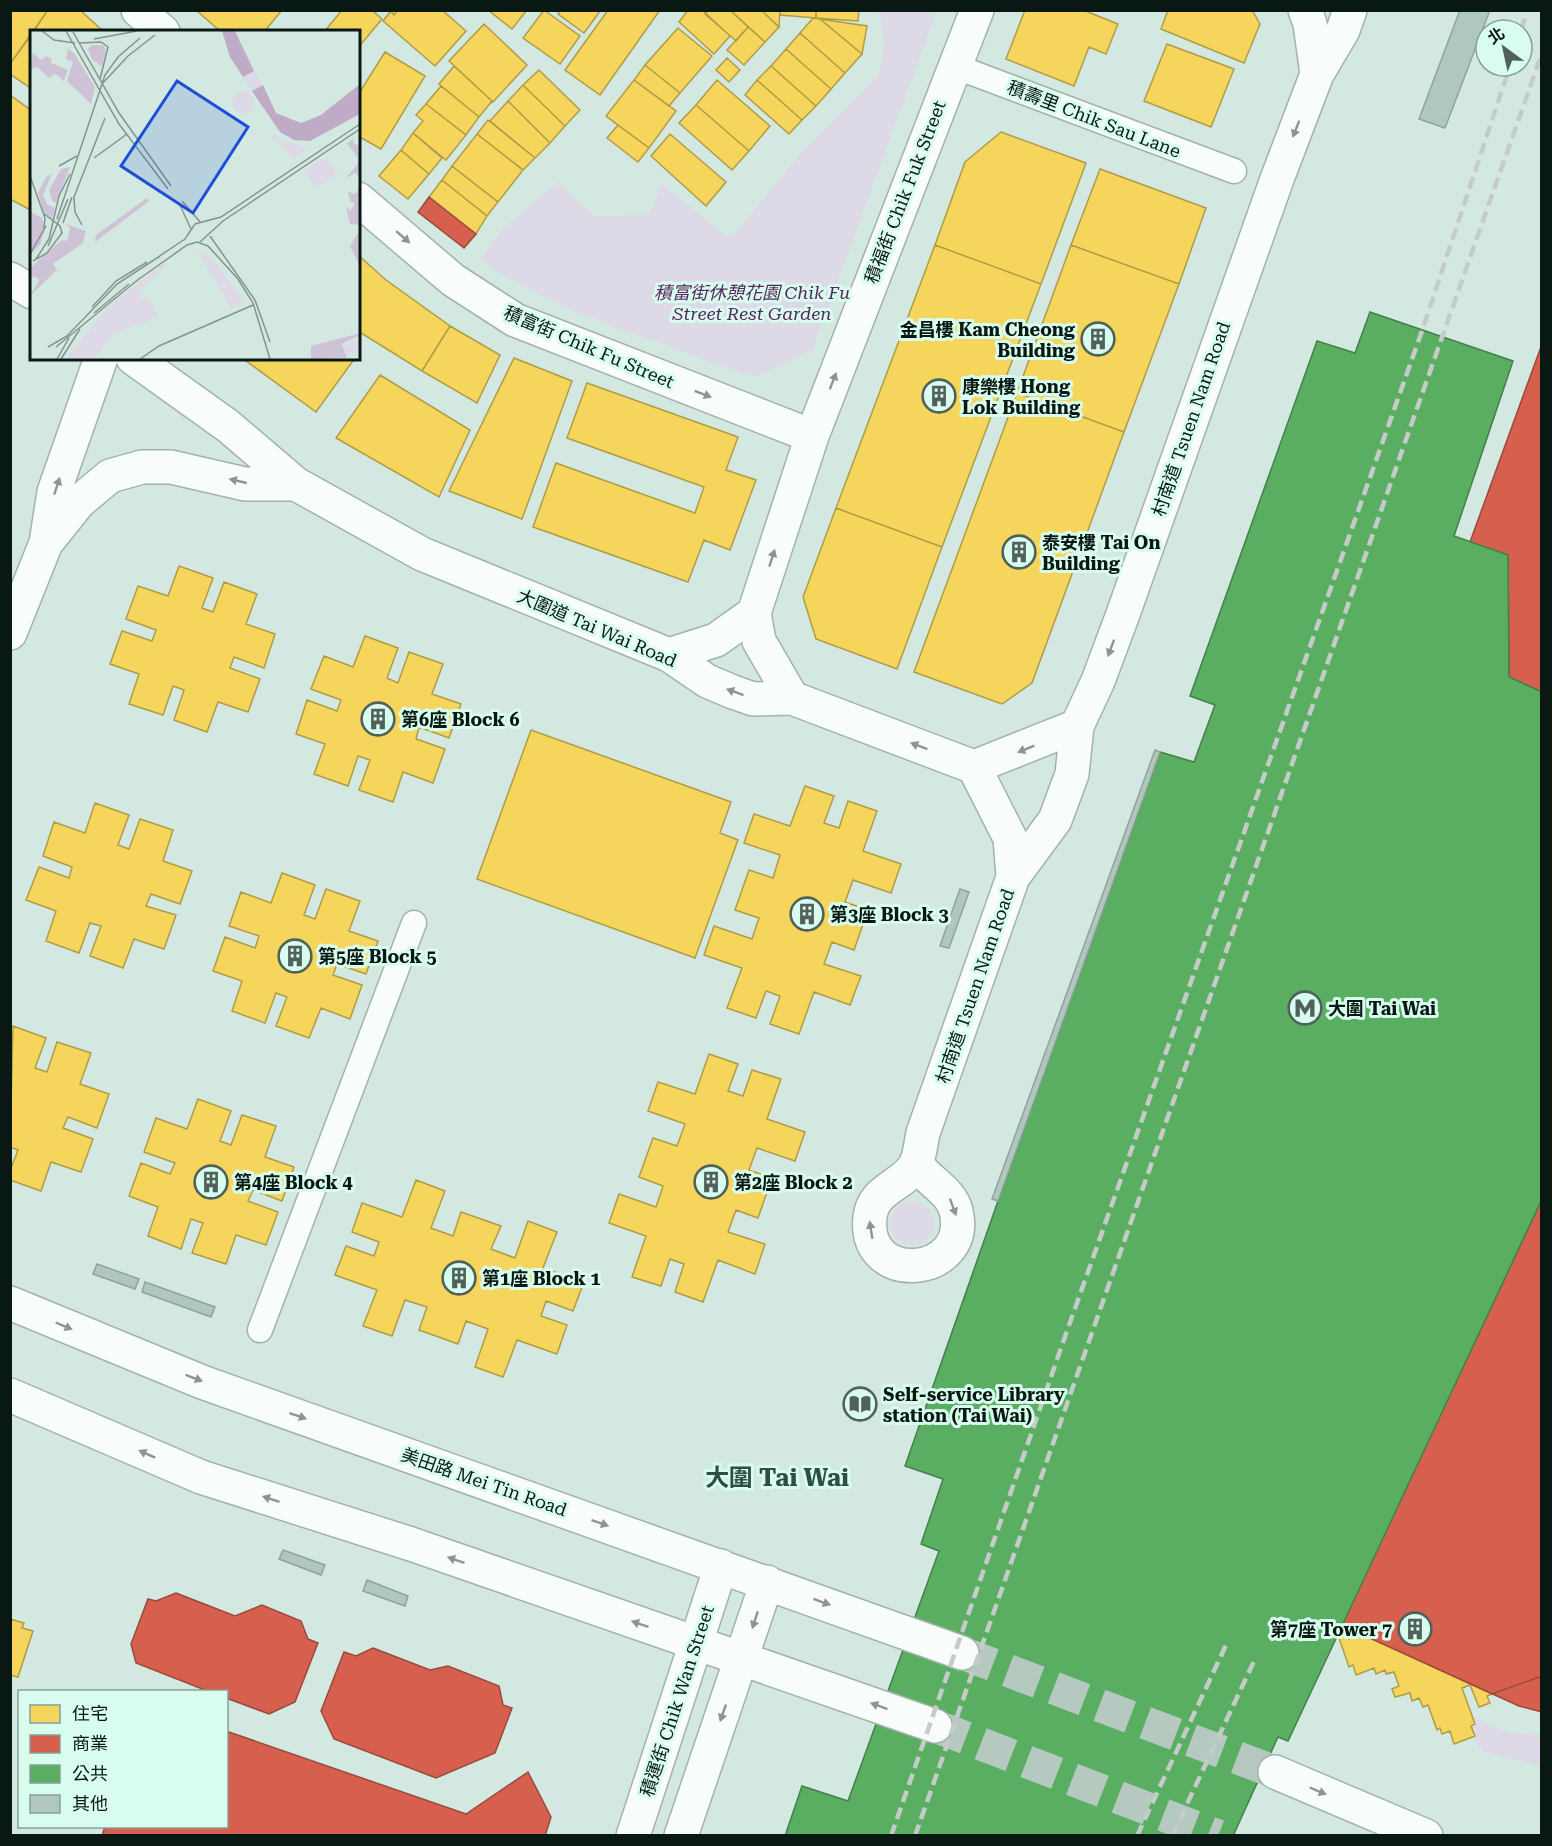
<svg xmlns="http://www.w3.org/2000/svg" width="1552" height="1846" font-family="'Roboto Serif','Noto Sans TC',serif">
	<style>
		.green { fill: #ded9e6 }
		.homes { fill: #f6d55c; stroke: #af9c46; stroke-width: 1.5 }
		.shops { fill: #d6604d; stroke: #994a3c; stroke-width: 1.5 }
		.public { fill: #5aae61; stroke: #42814a; stroke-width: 1.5 }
		.building { fill: #b0c7be; stroke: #92a29c; stroke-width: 1.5 }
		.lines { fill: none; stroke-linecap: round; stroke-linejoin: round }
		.secondary-tunnel { stroke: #b5c9c1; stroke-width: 33; stroke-dasharray: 33 16; stroke-linecap: butt }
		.pedestrian-casing { stroke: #a3b3ac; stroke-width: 27 }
		.minor-casing { stroke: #a3b3ac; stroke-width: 36 }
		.tertiary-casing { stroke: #a3b3ac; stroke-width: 36 }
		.secondary-casing { stroke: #a3b3ac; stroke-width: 36 }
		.pedestrian { stroke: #f8fcfa; stroke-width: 24 }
		.minor { stroke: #f8fcfa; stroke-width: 33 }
		.tertiary { stroke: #f8fcfa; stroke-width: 33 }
		.secondary { stroke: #f8fcfa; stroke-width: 33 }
		.rail { stroke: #c5cbc9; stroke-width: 4.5; stroke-dasharray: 12 6; stroke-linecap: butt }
		.oneway { fill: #8d9592 }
		.labels { text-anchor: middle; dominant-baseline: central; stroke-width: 6; stroke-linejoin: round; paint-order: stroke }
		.street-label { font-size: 18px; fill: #0a1813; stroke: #d8fdee }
		.park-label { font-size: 18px; font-style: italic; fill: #57265d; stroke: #d8fdee }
		.poi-label { font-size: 18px; font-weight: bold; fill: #0a1813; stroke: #d8fdee; text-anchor: start }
		.district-label { font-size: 24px; font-weight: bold; fill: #2e4e42; stroke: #d8fdee }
		.inset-road { fill: none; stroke: #83958e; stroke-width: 1.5 }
		.view { fill: #1d4ed8; fill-opacity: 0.15; stroke: #1d4ed8; stroke-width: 3 }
		.inset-edge { fill: none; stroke: #0a1813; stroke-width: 3 }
	</style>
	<rect width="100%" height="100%" fill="#d3e8e0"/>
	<path class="green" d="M878 11H937L812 351 754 377C664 343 560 314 480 260L505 227 558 182 594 216 649 215 662 184 728 237 735 234 799 155 876 78C887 55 886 35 878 11Z
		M890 1223a22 22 0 1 1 44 0a22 22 0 1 1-44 0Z
		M1475 1718 1509 1733 1541 1735V1766L1485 1752 1476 1743 1470 1726Z"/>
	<path class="homes" d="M10 10H48L10 64Z
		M48 10H80L104 32H33Z
		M196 10H282L264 32H221Z
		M342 10H372L382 19 358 48V32H324Z
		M398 10H442L466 31 435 66 383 21 391 11 394 15Z
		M488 10H527L512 29Z
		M544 10 580 36 560 64 523 38Z
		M561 10H601L584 33 558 14Z
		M608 10H660L600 95 565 70Z
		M688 10H702L730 36 714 54 679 22Z
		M708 10H730L748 27 736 41 705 14Z
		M730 10H761L779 27 765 42Z
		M761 10H780L779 27Z
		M780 10H816V18L780 15Z
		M816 10H859L858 21 816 18Z
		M1025 10H1083L1118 24 1106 54 1089 47 1074 86 1006 59Z
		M1168 10H1252L1260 24 1244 63 1161 29Z
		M813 18 820 19 862 54 845 73 800 33Z
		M820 19 867 26 862 54Z
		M484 24 527 65 493 102 449 61Z
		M748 27 765 42 744 65 727 50Z
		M678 28 712 56 680 93 645 65Z
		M800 33 845 73 831 89 786 49Z
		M32 34V89L10 74V64Z
		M1167 44 1234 69 1211 127 1144 101Z
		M786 49 831 89 816 106 771 66Z
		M385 52 425 76 381 149 358 136V95Z
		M727 58 740 70 729 82 716 70Z
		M645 65 680 93 669 106 634 80Z
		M454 66 492 101 479 117 439 84Z
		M771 66 816 106 802 120 757 80Z
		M539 70 580 110 565 126 523 85Z
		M634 80 676 111 649 148 606 116Z
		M717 80 770 126 749 151 696 105Z
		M757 80 802 120 789 134 745 95Z
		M523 85 565 126 550 143 508 101Z
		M441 86 479 117 466 135 426 104Z
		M10 95 32 111V211L10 199Z
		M508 101 550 143 535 158 490 121Z
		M426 104 466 135 446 160 413 133 423 121 416 115Z
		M696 105 749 151 732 170 679 123Z
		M488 120 535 158 523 170 477 134Z
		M618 125 649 148 638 162 607 138Z
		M1001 132 1086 163 1041 284 935 245 965 162Z
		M413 133 442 158 429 174 401 150Z
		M477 134 523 170 498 202 452 166Z
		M670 134 726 182 706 206 651 156Z
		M401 150 429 174 408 199 379 176Z
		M452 166 498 202 487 216 442 180Z
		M1100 169 1206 208 1179 284 1071 245Z
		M442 180 487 216 476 234 429 197Z
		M935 245 1041 284 942 547 836 508Z
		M1071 245 1179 284 1124 432 1017 393Z
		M358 255 386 280 450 326 422 371 358 331Z
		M450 326 500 355 477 403 422 371Z
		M242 358H355L316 412Z
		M514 358 572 381 522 519 449 491Z
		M380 375 470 430 439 497 336 438Z
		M587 383 738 437 726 470 756 480 730 550 704 540 688 582 533 527 556 463 695 513 704 487 567 438Z
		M1017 393 1124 432 1032 683 1002 704 914 672Z
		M836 508 942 547 897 669 816 639 803 597Z
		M179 566 213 578 202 608 213 612 224 582 257 594 246 624 275 634 264 668 234 657 230 668 260 679 248 712 218 702 207 732 174 720 184 690 173 686 163 715 129 704 139 674 110 664 122 631 152 641 156 630 126 619 138 586 168 596Z
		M365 636 398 648 387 678 398 683 409 652 443 664 432 694 461 704 449 738 419 727 416 739 445 749 433 783 403 772 393 802 359 790 370 760 358 756 348 786 314 774 325 744 296 734 307 700 337 711 341 700 311 689 324 656 353 667Z
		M531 730 731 802 720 833 738 840 695 958 477 879Z
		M805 786 834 796 824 823 839 828 848 801 877 811 863 851 901 864 891 893 853 880 845 902 868 910 854 950 832 942 824 964 861 976 850 1005 814 992 799 1034 770 1024 780 996 766 991 756 1018 727 1008 742 968 704 955 714 926 752 939 759 918 735 910 749 870 773 878 780 855 744 843 754 814 790 826Z
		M95 803 129 815 118 845 129 849 140 819 173 830 163 861 192 871 180 904 151 894 146 906 176 915 164 949 134 939 123 968 90 956 101 926 90 923 79 953 46 941 56 911 26 900 39 867 69 878 72 867 43 856 54 822 85 833Z
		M282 873 315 885 304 915 315 919 326 889 360 901 349 931 378 941 366 974 337 964 333 975 362 985 350 1019 321 1008 309 1038 276 1026 287 997 276 993 265 1023 232 1011 242 981 213 971 225 937 255 948 259 936 229 926 241 892 271 903Z
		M13 1026 46 1038 35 1068 47 1072 57 1042 91 1053 80 1084 109 1094 97 1128 68 1117 63 1128 93 1139 81 1172 51 1162 41 1191 10 1180V1171L18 1150 10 1147Z
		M709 1054 738 1064 728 1091 743 1096 752 1070 781 1079 767 1119 805 1132 795 1161 757 1148 749 1170 772 1178 758 1218 736 1210 728 1232 765 1244 755 1274 718 1260 703 1302 675 1292 684 1264 670 1259 661 1286 632 1277 646 1236 609 1223 619 1194 656 1207 663 1186 639 1177 653 1138 677 1146 685 1124 648 1111 658 1082 695 1094Z
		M198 1099 231 1111 220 1141 231 1145 242 1115 276 1126 265 1157 294 1167 282 1201 253 1190 248 1201 278 1212 266 1245 236 1235 226 1264 192 1253 203 1223 191 1219 181 1249 148 1236 158 1207 129 1196 141 1163 170 1174 175 1163 144 1152 156 1118 187 1129Z
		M416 1180 445 1191 431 1228 453 1236 461 1212 501 1226 491 1249 515 1258 528 1221 557 1232 543 1268 584 1282 573 1311 546 1301 541 1316 567 1325 557 1354 517 1340 503 1377 475 1367 488 1329 466 1321 458 1344 419 1330 427 1307 405 1300 392 1336 363 1326 377 1290 335 1275 346 1246 374 1256 379 1242 352 1232 362 1203 402 1217Z
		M1541 1404H1542V1462L1534 1459 1537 1452 1522 1445 1527 1435 1534 1438 1541 1423 1536 1421Z
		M1542 1463V1487L1525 1479 1529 1470 1536 1473Z
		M1502 1513 1525 1524 1529 1517 1542 1522V1544L1539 1549 1533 1546 1529 1553 1542 1559 1539 1568 1542 1569V1666L1516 1654 1511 1655 1517 1675 1522 1674 1528 1689 1515 1693 1512 1686 1487 1696 1490 1703 1479 1707 1470 1685 1462 1688 1475 1724 1471 1726 1475 1736 1454 1744 1450 1731 1442 1734 1440 1728 1437 1730 1428 1705 1423 1707 1419 1698 1412 1701 1410 1693 1395 1697 1392 1689 1399 1686 1394 1672 1386 1674 1385 1670 1376 1674 1374 1668 1356 1675 1353 1665 1349 1667 1338 1635 1346 1632 1349 1639 1387 1625 1385 1618 1392 1615 1389 1606 1397 1603 1400 1610 1414 1605 1411 1598 1421 1594 1422 1597 1428 1595 1433 1607 1439 1604 1444 1618 1448 1617 1455 1637 1463 1634 1465 1640 1484 1634 1466 1625 1468 1621 1457 1616 1467 1596 1460 1592 1462 1587 1459 1585 1462 1576 1454 1572 1464 1558 1468 1561 1476 1546 1469 1543 1474 1532 1489 1539 1493 1532 1499 1536 1505 1524 1497 1521Z
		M10 1619 24 1623 22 1628 33 1631 18 1677 10 1675Z"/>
	<path class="shops" d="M429 197 476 234 464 248 418 212Z
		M1542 344V692L1509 677 1508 555 1470 542Z
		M1542 344V692L1509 677 1508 555 1470 542Z
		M1542 344V692L1509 677 1508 555 1470 542Z
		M1542 1199V1676L1492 1694 1341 1625Z
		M1542 1199V1712L1519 1706 1341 1625Z
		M1542 1199V1712L1519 1706 1341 1625Z
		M176 1593 235 1616 262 1605 301 1621 308 1639 318 1643 295 1702 269 1714 226 1698V1692H210L136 1663 131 1644 148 1599 156 1601Z
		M373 1648 430 1670 448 1666 499 1686 503 1705 512 1708 495 1753 436 1778 334 1739 321 1711 344 1652 356 1656Z
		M226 1731 466 1814 528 1772 551 1817 545 1836H102L105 1826H226Z"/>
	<path class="public" d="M1370 312 1513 361 1454 536 1508 555 1509 677 1542 692V1199L1288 1741 1278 1737 1233 1836H785L802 1786 848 1801 939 1551 921 1544 943 1479 905 1466 998 1201 1160 752 1194 762 1215 705 1190 696 1317 341 1355 353Z"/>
	<path class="building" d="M1460 10H1490L1445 128 1419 119Z
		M1155 750 1160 752 998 1201 992 1199Z
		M960 889 969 892 949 948 940 946Z
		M97 1264 139 1279 135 1289 93 1274Z
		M145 1282 215 1307 211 1317 142 1292Z
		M283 1550 325 1565 321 1575 279 1559Z
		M367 1580 408 1596 405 1606 363 1591Z"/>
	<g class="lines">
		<path class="secondary-tunnel" d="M962 1653 1275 1772
			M935 1726 1218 1836"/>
		<g class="pedestrian-casing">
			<path id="pedestrian" d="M954 66 1234 171
				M260 1330 414 923"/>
		</g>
		<g class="minor-casing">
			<path id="minor" d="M138 10 163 32
				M358 199 453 280 515 320 812 436
				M669 655 716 640 754 613
				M792 698 759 641 754 613 812 436 977 10
				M974 767 1010 838 1013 877
				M916 1163C927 1181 951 1190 956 1211 972 1277 862 1288 870 1217 873 1188 904 1186 916 1164 920 1155 921 1142 923 1133L1013 877 1055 820 1072 774 1077 726"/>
		</g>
		<g class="tertiary-casing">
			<path id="tertiary" d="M1305 10 1310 24 1317 74
				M10 279 32 292
				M133 358 228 426 296 484 422 554 669 655 707 681 733 692 753 699 792 698 974 767 1077 726 1098 681 1123 614 1277 179 1317 74 1343 30 1350 10
				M47 542 79 502 110 476 142 467H171L245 484H296
				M10 633 46 543 54 492 101 358
				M633 1836 721 1566
				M681 1836 767 1582"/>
		</g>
		<g class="secondary-casing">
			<path id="secondary" d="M10 1303 202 1382 962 1653
				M10 1395 201 1477 411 1544 935 1726
				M1275 1772 1426 1836"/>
		</g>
		<use href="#pedestrian" class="pedestrian"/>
		<use href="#minor" class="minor"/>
		<use href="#tertiary" class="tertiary"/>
		<use href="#secondary" class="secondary"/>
		<path class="rail" d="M1521 30 1525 18
			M891 1836 1067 1331 1422 331 1510 66
			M915 1836 1542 53
			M1137 1836 1227 1643
			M1172 1836 1256 1657"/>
	</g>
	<defs><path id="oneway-solid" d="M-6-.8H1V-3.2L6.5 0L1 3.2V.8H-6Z" transform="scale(1.5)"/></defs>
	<g class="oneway">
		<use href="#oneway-solid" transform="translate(1296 129) rotate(111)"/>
		<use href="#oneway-solid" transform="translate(403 237) rotate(41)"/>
		<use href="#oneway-solid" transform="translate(833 381) rotate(-69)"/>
		<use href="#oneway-solid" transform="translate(703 394) rotate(21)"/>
		<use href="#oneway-solid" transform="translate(238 481) rotate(-167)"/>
		<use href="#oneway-solid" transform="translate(57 486) rotate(-72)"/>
		<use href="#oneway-solid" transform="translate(772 558) rotate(-72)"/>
		<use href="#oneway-solid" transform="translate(1111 648) rotate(110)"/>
		<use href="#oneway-solid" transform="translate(735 692) rotate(-160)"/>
		<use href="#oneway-solid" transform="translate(919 746) rotate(-159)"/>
		<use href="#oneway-solid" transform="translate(1026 749) rotate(158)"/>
		<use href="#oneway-solid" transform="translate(953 1207) rotate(70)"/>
		<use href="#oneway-solid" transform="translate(871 1230) rotate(-99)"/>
		<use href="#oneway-solid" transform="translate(64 1326) rotate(23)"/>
		<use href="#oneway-solid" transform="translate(194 1378) rotate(21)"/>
		<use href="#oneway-solid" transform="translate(298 1416) rotate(19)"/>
		<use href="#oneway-solid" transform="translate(147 1454) rotate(-156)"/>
		<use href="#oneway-solid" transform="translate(271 1499) rotate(-162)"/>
		<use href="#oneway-solid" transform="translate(600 1523) rotate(19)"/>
		<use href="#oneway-solid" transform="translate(456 1560) rotate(-161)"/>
		<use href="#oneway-solid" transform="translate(822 1602) rotate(20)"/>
		<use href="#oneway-solid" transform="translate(755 1620) rotate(108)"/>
		<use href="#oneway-solid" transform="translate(640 1624) rotate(-161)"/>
		<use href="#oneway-solid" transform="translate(879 1706) rotate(-160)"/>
		<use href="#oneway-solid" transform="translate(723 1713) rotate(109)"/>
		<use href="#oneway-solid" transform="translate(1318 1791) rotate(23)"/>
	</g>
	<defs>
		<g id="building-ring" transform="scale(1.725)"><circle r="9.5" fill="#d8fdee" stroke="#50615b" stroke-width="1.5"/><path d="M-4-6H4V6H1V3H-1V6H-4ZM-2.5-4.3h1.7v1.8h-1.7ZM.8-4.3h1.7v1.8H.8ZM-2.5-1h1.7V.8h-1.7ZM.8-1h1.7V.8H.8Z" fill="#50615b"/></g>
		<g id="metro-ring" transform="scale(1.725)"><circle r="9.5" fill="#d8fdee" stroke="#50615b" stroke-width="1.5"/><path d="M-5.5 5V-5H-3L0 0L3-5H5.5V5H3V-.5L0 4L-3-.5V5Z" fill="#50615b"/></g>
		<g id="library-ring" transform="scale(1.725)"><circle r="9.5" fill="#d8fdee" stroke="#50615b" stroke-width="1.5"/><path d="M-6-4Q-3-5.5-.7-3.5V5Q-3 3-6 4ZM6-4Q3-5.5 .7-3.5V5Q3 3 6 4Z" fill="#50615b"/></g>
	</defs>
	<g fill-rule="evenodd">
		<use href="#building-ring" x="1098" y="339"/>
		<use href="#building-ring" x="939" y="396"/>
		<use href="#building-ring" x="1019" y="552"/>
		<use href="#building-ring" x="378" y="719"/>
		<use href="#building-ring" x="807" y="914"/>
		<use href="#building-ring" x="295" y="956"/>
		<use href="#metro-ring" x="1305" y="1008"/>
		<use href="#building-ring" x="211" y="1182"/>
		<use href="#building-ring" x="711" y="1182"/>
		<use href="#building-ring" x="459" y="1278"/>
		<use href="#library-ring" x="860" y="1404"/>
		<use href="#building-ring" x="1415" y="1629"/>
	</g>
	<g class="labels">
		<g class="street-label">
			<text transform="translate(1094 119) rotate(21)">積壽里 Chik Sau Lane</text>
			<text transform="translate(905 192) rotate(-69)">積福街 Chik Fuk Street</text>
			<text transform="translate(589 347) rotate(23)">積富街 Chik Fu Street</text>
			<text transform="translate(1191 419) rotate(-71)">村南道 Tsuen Nam Road</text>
			<text transform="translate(597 628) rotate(23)">大圍道 Tai Wai Road</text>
			<text transform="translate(975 986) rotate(-71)">村南道 Tsuen Nam Road</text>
			<text transform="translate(484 1482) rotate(19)">美田路 Mei Tin Road</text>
			<text transform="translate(677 1701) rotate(-72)">積運街 Chik Wan Street</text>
		</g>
		<g class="park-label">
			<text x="752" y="292">積富街休憩花園 Chik Fu<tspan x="752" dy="21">Street Rest Garden</tspan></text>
		</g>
		<g class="poi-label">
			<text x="1075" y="329" text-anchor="end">金昌樓 Kam Cheong<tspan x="1075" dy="21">Building</tspan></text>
			<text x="962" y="386">康樂樓 Hong<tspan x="962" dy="21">Lok Building</tspan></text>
			<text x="1042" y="542">泰安樓 Tai On<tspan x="1042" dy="21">Building</tspan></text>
			<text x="401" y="719">第6座 Block 6</text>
			<text x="830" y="914">第3座 Block 3</text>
			<text x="318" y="956">第5座 Block 5</text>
			<text x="1328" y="1008">大圍 Tai Wai</text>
			<text x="234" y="1182">第4座 Block 4</text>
			<text x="734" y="1182">第2座 Block 2</text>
			<text x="482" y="1278">第1座 Block 1</text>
			<text x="883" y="1394">Self-service Library<tspan x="883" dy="21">station (Tai Wai)</tspan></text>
			<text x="1392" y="1629" text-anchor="end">第7座 Tower 7</text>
		</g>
		<g class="district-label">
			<text x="777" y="1478">大圍 Tai Wai</text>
		</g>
	</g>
	<g transform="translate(30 30)">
		<rect width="330" height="330" fill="#d3e8e0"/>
		<path d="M224 41 233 55 222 61 213 47ZM202 72a11 11 0 1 1 22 0a11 11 0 1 1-22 0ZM245 103 248 109 278 119 264 128 241 106ZM296 127 308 144 285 158 274 141ZM167 219 182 228 215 273 201 279ZM134 233 135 237 108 262 112 268 119 267 128 286 82 306 64 329H36L75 280ZM330 308V321L318 326 313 316Z" fill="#ded9e6"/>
		<path d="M62 15H73L76 20 72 36 62 30 58 19ZM38 19 44 23 65 57 61 74 37 51 43 32 36 29ZM3 23 11 30 16 26 22 29 21 33 38 40 34 51 26 44 19 48 7 37 0 40ZM323 109 324 114 330 115V148L325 143 316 148 327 135 328 128 317 113ZM40 137 26 173 22 171 19 160 31 139ZM22 144 13 165 17 174 25 178 22 189 13 181 8 163 16 147ZM330 153V195L320 194 316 176 320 181 325 174 320 171 318 162 326 164ZM117 168 119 171 65 212 66 205ZM1 182 12 188 15 199 10 215 0 225ZM36 194 56 201 53 213 23 234 27 240 0 266 9 250 4 246 0 250V238L32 210 37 211 40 199ZM330 200V236L320 216ZM330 303V305L312 314 317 328 281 329V316Z" fill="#cec2d6"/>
		<path d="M192 1H205L224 41 213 47 200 27ZM330 54V84L280 111 264 110 250 102 222 61 233 55 246 83 271 93 291 85Z" fill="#c0abc7"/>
		<path class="inset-road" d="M12 1 24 10 45 13M36 1 89 94 138 159M43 2 89 83 141 156M64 9 107 1M49 13 71 12 78 17 70 49M72 54 98 26 125 5M64 128 97 104M29 136 47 126M0 146 15 188 14 199M152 171 171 193M149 173 161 199M27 189 75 45 88 27 110 8M33 193 42 167M52 195 45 182 44 167 75 88M180 206 225 270 240 312M170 212 193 191 330 99M18 216 38 169M0 224 16 196M128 227 155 209 165 194 191 187 330 94M6 229 19 209 29 166 40 144M3 231 17 223 32 203 30 196 13 183M109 249 157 215 167 212 178 216 208 249 223 273 240 329M62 277 86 251 117 232M64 283 99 254M18 317 37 306 87 254 130 226M26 317 110 248M27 329 39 308M31 329 50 299M110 329 129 316 223 275"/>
		<path class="view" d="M147 51 218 97 163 183 91 136Z"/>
		<rect width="330" height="330" class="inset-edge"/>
	</g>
	<rect width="1552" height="1846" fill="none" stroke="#0a1813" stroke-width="24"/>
	<rect x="18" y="1690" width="210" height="138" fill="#d8fdee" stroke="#86a196" stroke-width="1.5"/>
	<rect x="30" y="1705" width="30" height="18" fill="#f6d55c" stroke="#86a196" stroke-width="1.5"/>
	<text x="72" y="1720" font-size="18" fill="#0a1813">住宅</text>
	<rect x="30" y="1735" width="30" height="18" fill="#d6604d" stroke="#86a196" stroke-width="1.5"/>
	<text x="72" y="1750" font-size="18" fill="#0a1813">商業</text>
	<rect x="30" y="1765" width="30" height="18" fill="#5aae61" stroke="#86a196" stroke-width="1.5"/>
	<text x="72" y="1780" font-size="18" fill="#0a1813">公共</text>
	<rect x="30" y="1795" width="30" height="18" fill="#b0c7be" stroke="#86a196" stroke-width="1.5"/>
	<text x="72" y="1810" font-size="18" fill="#0a1813">其他</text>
	<g transform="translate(1504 48) rotate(327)"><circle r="28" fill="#d8fdee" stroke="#86a196" stroke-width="1.5"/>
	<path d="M0-4.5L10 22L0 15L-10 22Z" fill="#50615b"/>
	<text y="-9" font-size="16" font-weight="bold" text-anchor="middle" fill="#0a1813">北</text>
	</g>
</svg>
